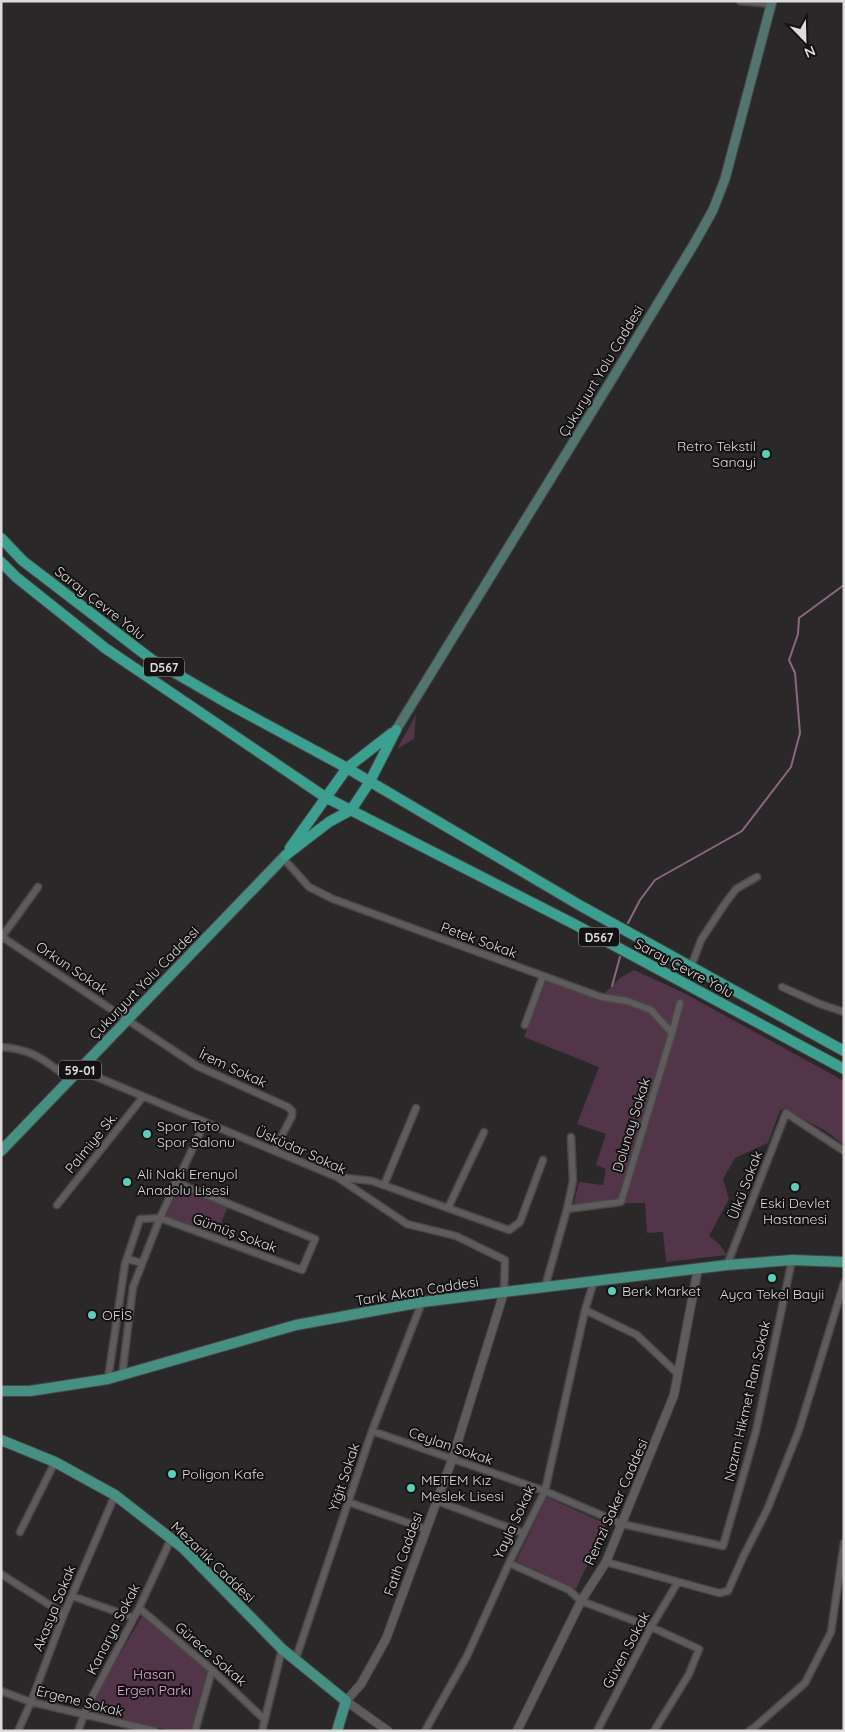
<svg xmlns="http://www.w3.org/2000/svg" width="845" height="1732" font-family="Quicksand,sans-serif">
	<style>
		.green { fill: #523549 }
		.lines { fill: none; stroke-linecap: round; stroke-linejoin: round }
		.stream { stroke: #8d6781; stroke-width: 2 }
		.minor-casing { stroke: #484647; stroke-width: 9 }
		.tertiary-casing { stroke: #484647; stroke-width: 10 }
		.secondary-casing { stroke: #484647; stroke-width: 11 }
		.primary-casing { stroke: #484647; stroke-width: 12 }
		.trunk-casing { stroke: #484647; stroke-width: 12 }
		.minor { stroke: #5f5b5d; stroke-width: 6 }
		.tertiary { stroke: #5f5b5d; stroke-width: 8 }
		.secondary { stroke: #527570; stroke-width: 9 }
		.primary { stroke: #458f83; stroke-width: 10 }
		.trunk { stroke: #3ca090; stroke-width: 10 }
		.poi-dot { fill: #5dceb8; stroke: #131112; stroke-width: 2 }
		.labels { text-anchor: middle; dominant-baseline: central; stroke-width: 4; stroke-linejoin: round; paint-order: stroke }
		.shield { fill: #131112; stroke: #a09e9f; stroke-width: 1 }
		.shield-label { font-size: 12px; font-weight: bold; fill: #dddbdc }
		.street-label { font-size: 14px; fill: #dddbdc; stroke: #131112 }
		.poi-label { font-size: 14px; fill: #dddbdc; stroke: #131112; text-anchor: start }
		.park-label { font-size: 14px; fill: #ecacd8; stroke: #131112 }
	</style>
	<rect width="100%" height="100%" fill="#2b282a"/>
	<path class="green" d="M416 715 414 739 397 749Z
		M634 970 682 992 844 1081V1145L826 1131 784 1109 780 1110 768 1143 735 1158 723 1179 729 1199 709 1236 720 1245 727 1255 666 1262 663 1232 647 1233 645 1203H574L579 1182 603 1185 606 1169 596 1165 606 1134 577 1124 599 1067 524 1037 543 984 548 981 604 994 620 978Z
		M179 1187 228 1206 216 1236 166 1217Z
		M547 1497 606 1524 576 1589 516 1561Z
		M142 1616 145 1617 206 1669 207 1671 191 1731H173L97 1715 93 1712 91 1704Z"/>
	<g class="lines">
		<path class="stream" d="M628 923 640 900 655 880 742 831 791 767 800 733 795 673 789 660 798 634 799 618 844 585
			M612 986 620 957"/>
		<g class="minor-casing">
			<path id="minor" d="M740 1 771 4
				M283 858 309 887 333 899 601 997 627 1001 651 1010 672 1033
				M2 937 197 1066 288 1107 292 1111V1116L274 1151
				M1 938 38 887
				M691 967 701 940 724 905 736 889 757 877
				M782 987 820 1004 844 1012
				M525 1025 543 976
				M1 1047C34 1049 45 1061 71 1080
				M80 1070 337 1177 407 1224 456 1236 505 1260 504 1292
				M339 1177 372 1181 509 1230 520 1222 543 1160
				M384 1185 416 1108
				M57 1205 143 1097
				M448 1208 484 1132
				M567 1209 621 1202 672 1033 680 1003
				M127 1259 142 1263
				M727 1265 786 1113 844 1151
				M545 1287 567 1209 573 1181 571 1137
				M585 1310 637 1335 678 1374
				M122 1376 133 1287 160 1218 205 1122
				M108 1379 125 1264 140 1219 160 1218 302 1270 315 1239 175 1182
				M372 1431 545 1491 622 1524 723 1546 756 1431 792 1260
				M437 1501 523 1533
				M348 1502 426 1529
				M20 1532 55 1462
				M606 1562 719 1593 728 1591 743 1557 767 1510 799 1430 844 1283
				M509 1563 569 1590 581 1601 651 1627 699 1649 689 1674 654 1731
				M1 1574 64 1614
				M72 1596 134 1618
				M139 1608 212 1670 264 1719
				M295 1661 372 1431 422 1302
				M1 1691 31 1702 155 1731
				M18 1731 31 1702 64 1614 115 1495
				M78 1731 87 1707 139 1608 171 1539
				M195 1731 212 1670
				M262 1731 282 1649
				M425 1731 467 1656 509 1563 545 1491 585 1310 594 1281
				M597 1731 651 1627 678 1582
				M749 1731 755 1727 805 1683 831 1632 844 1543"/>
		</g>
		<g class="tertiary-casing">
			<path id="tertiary" d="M388 1731 346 1701 361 1684 386 1639 452 1460 504 1292
				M517 1731 581 1601 606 1562 661 1427 674 1395 698 1268"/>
		</g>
		<g class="secondary-casing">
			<path id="secondary" d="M396 730 609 384 694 244 713 210 725 179 772 1"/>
		</g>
		<g class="primary-casing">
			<path id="primary" d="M1 1151 286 855
				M1 1391H30L108 1379 296 1325 422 1302 727 1265 792 1260 844 1262
				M1 1440 55 1462 115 1495 183 1548 282 1649 346 1701 337 1731"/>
		</g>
		<g class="trunk-casing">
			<path id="trunk" d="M1 538 23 561 151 659 227 703 347 768 581 906 844 1051
				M1 562 16 577 105 648 325 797 574 924 844 1069
				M290 848 347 768 392 733
				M286 855 329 822 351 810 369 783 396 730"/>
		</g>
		<use href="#minor" class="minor"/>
		<use href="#tertiary" class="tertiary"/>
		<use href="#secondary" class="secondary"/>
		<use href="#primary" class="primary"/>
		<use href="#trunk" class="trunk"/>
	</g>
	<g class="poi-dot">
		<circle cx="766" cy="454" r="5"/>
		<circle cx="147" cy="1134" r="5"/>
		<circle cx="127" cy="1182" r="5"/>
		<circle cx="795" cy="1187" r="5"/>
		<circle cx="772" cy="1278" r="5"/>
		<circle cx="612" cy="1291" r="5"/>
		<circle cx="92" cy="1315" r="5"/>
		<circle cx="172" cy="1474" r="5"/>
		<circle cx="411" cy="1488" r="5"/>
	</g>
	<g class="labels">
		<g class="shield">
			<rect x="144" y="657.5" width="40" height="19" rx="4"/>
			<rect x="579" y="927.5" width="40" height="19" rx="4"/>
			<rect x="59" y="1060.5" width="42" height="19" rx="4"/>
		</g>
		<g class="shield-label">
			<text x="164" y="667">D567</text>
			<text x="599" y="937">D567</text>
			<text x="80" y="1070">59-01</text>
		</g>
		<g class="street-label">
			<text transform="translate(601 371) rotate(-59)">Çukuryurt Yolu Caddesi</text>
			<text transform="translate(100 603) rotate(38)">Saray Çevre Yolu</text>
			<text transform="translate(479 940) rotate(20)">Petek Sokak</text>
			<text transform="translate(72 968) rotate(34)">Orkun Sokak</text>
			<text transform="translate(684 968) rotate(28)">Saray Çevre Yolu</text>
			<text transform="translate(144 983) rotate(-46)">Çukuryurt Yolu Caddesi</text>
			<text transform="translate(233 1068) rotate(25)">İrem Sokak</text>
			<text transform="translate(631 1125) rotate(-73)">Dolunay Sokak</text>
			<text transform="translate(91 1143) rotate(-51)">Palmiye Sk.</text>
			<text transform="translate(301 1150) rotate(24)">Üsküdar Sokak</text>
			<text transform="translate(745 1185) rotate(-69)">Ülkü Sokak</text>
			<text transform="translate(235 1233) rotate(20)">Gümüş Sokak</text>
			<text transform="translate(417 1291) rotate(-9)">Tarık Akan Caddesi</text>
			<text transform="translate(747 1401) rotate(-77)">Nazım Hikmet Ran Sokak</text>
			<text transform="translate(451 1446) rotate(19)">Ceylan Sokak</text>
			<text transform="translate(344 1477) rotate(-72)">Yiğit Sokak</text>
			<text transform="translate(616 1502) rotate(-66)">Remzi Saker Caddesi</text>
			<text transform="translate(514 1522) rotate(-65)">Yayla Sokak</text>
			<text transform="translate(403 1554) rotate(-70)">Fatih Caddesi</text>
			<text transform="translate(213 1562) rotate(44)">Mezarlık Caddesi</text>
			<text transform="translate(54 1608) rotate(-68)">Akasya Sokak</text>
			<text transform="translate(113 1629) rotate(-63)">Kanarya Sokak</text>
			<text transform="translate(626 1650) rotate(-62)">Güven Sokak</text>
			<text transform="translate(211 1654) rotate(41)">Gürece Sokak</text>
			<text transform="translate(80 1701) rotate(14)">Ergene Sokak</text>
		</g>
		<g class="poi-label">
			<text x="756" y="446" text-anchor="end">Retro Tekstil<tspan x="756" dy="16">Sanayi</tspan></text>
			<text x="157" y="1126">Spor Toto<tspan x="157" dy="16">Spor Salonu</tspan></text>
			<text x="137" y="1174">Ali Naki Erenyol<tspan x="137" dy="16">Anadolu Lisesi</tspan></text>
			<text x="795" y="1203" text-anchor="middle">Eski Devlet<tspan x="795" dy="16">Hastanesi</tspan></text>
			<text x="622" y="1291">Berk Market</text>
			<text x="772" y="1294" text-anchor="middle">Ayça Tekel Bayii</text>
			<text x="102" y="1315">OFİS</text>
			<text x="182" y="1474">Poligon Kafe</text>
			<text x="421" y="1480">METEM Kız<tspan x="421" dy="16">Meslek Lisesi</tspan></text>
		</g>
		<g class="park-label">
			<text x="154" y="1674">Hasan<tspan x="154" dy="16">Ergen Parkı</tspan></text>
		</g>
	</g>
	<rect width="845" height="1732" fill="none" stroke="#dddbdc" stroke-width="5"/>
	<g transform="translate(805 40) rotate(157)" stroke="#131112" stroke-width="4" paint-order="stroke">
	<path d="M0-4L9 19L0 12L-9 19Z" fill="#dddbdc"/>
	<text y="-8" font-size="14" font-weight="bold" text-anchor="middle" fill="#dddbdc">N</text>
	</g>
</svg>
